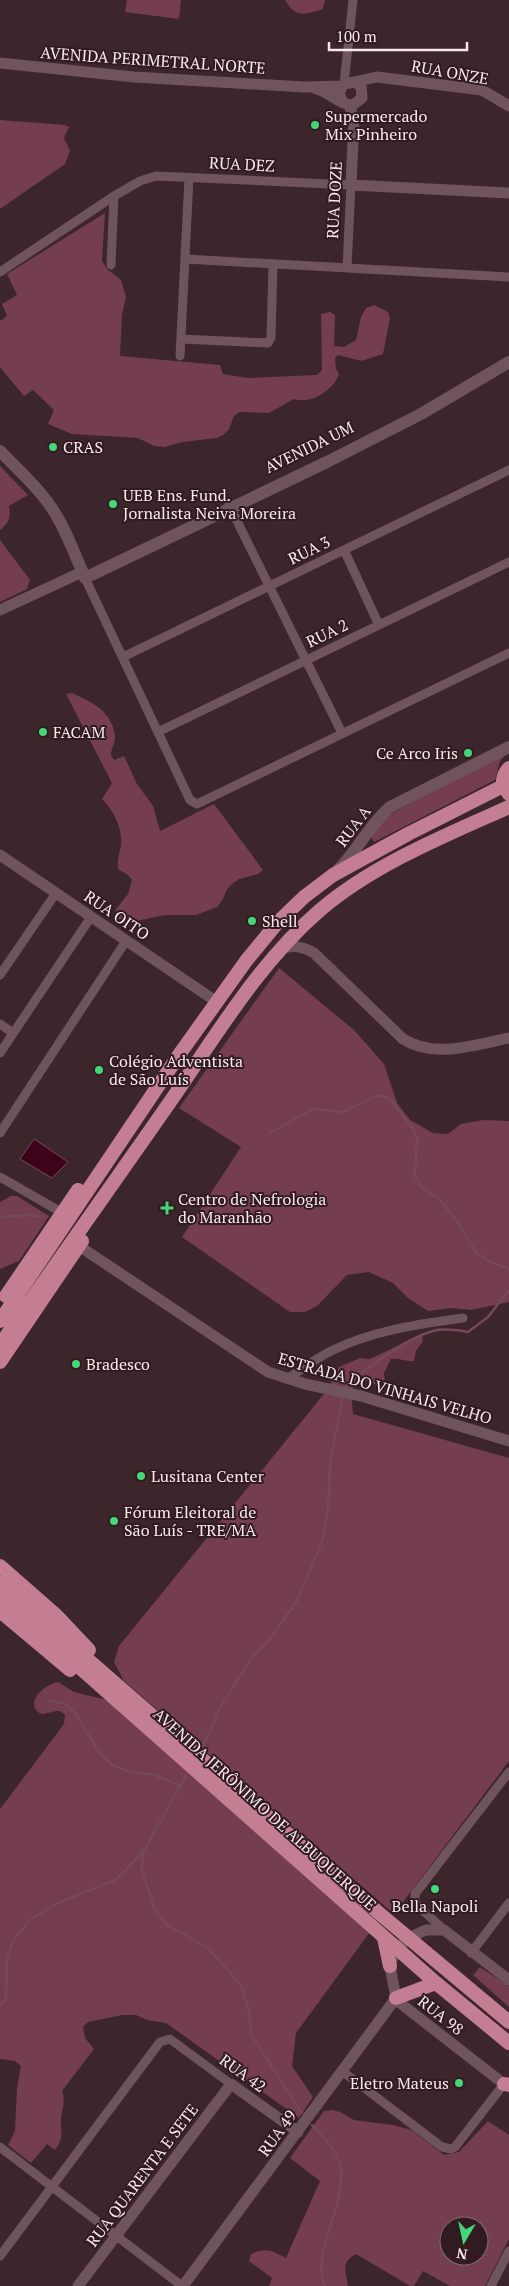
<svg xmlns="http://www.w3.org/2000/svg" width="509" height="2286" font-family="'PT Serif',serif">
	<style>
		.green { fill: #743e4e; fill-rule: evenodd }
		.water { fill: #3c031b; stroke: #75485a }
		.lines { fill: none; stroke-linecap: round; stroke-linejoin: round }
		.stream { stroke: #75485a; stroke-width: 2.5 }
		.minor { stroke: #6f555b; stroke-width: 9 }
		.tertiary { stroke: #6f555b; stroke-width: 11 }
		.secondary { stroke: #6f555b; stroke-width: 12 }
		.primary { stroke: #c47e92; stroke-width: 14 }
		.poi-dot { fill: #44d77a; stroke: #311b21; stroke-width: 2 }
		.labels { text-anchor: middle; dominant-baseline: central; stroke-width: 4; stroke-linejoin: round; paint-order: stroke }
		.street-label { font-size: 16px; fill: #f9e9ec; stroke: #311b21 }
		.poi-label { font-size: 16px; fill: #f9e9ec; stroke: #311b21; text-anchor: start }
	</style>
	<rect width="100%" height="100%" fill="#3c252b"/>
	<path class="green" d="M127 0H181L179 19 125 12Z
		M285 0H325L323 9C304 15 296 18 285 0Z
		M0 120 65 125 69 127 64 138 70 151 65 164 0 209Z
		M105 213 102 261 108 270 121 280 126 297 122 315 120 356 220 365 223 374 248 378 317 375 322 370 321 314 330 312 335 315 334 346 344 347 356 340 361 317 366 308 374 305 388 312 390 318 383 354 361 361 338 355 335 358 336 369 339 374C334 390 310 405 294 399L269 413 240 412 234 416 229 429 223 435 217 438 182 442 165 447 154 446 138 438 72 434 48 424 54 410 33 390 24 396 0 367V321L7 316 2 304 17 295 7 274Z
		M0 466 28 495 9 506C11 517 9 523 0 530Z
		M0 540 30 580 27 589 0 602Z
		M72 693C92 702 112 711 115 736 116 743 111 748 111 755L114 760 124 756 137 784 153 806 160 831 214 804 263 870 258 874 239 879 233 883 227 889 223 899 217 907 196 915H164L128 923 120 920 115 916 116 909 128 894 132 880 128 875 119 870C116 862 119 855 121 846 123 829 114 811 102 799L112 783 66 694Z
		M507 753 500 761 495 780 374 842 371 837 376 823 394 812Z
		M279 968 354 1030 384 1064 397 1103 410 1120 433 1133 448 1134 461 1124 484 1120 509 1121V1302L471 1310 451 1308 428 1311 408 1298 393 1283 369 1272 347 1275 317 1306 305 1312H290L182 1237 241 1147 179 1108Z
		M11 1196H17L49 1216 19 1261 0 1269V1202Z
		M422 1334 423 1341 416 1351 414 1361C406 1362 400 1358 391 1359L384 1373 385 1384 379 1385 363 1380 351 1390 353 1414 509 1458V1761L394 1914 124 1681 114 1662 119 1646 323 1395 329 1392 331 1383 339 1367 360 1358 370 1359Z
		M58 1682 74 1692 107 1700 370 1932 296 2033 292 2066 313 2097 299 2118 166 2023 147 2020 136 2015H122L88 2022 83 2027 85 2038 94 2049 62 2091C66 2102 62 2108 61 2119 60 2134 65 2136 55 2150L47 2144 31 2163 8 2145 15 2131 17 2088 21 2066 15 2061 0 2059V1809L64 1724 65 1715C56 1704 44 1721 36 1710 28 1697 48 1684 58 1682Z
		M480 1967 509 1986V2007L473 1975Z
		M332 2110 340 2112 354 2120 393 2125 412 2130 444 2155 459 2152 488 2121 509 2135V2239L485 2286H450L423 2271 414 2286H410L356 2254C340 2263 346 2271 348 2286H269L272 2278 249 2261 251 2254C267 2247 272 2251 286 2258L320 2181 290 2158 324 2111ZM449 2226H479V2256H449Z"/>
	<path class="water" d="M34 1139 68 1162 52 1178 20 1159Z"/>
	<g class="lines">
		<path class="stream" d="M270 1133 313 1109 343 1112 374 1097 380 1095 390 1099 414 1130 417 1139 415 1176 421 1187 438 1198 455 1218 476 1252 489 1261 509 1269
			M0 1217 28 1215 40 1217
			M345 1390 349 1382C375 1364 402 1340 433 1331 444 1328 457 1330 468 1332L488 1317 509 1290
			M48 1701 64 1703 76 1714 101 1755 113 1765 129 1772 155 1775 181 1786
			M203 1745 223 1703 251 1659 269 1640 297 1601 322 1541 328 1509 330 1463 343 1395
			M143 1852 142 1872 155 1910 167 1925 208 1948 241 1985 248 2007 252 2036 302 2113
			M0 2005 6 1999 7 1961 12 1942 30 1920 56 1904 117 1879 143 1852 186 1776
			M312 2125C320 2135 334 2146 338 2158 353 2202 309 2246 325 2286"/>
		<path class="minor" d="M344 84 353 0
			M185 259 509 277
			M111 265 114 196
			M0 272 114 196 140 181 156 176 351 185 347 267
			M181 339 268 343 271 338 273 264
			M180 356 189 178
			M229 505 342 733
			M344 550 379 625
			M85 578 190 800 197 804 509 653
			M123 657 509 470
			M158 732 509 562
			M0 975 56 893
			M0 1024 13 1033
			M0 1053 91 917
			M0 1133 126 941
			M0 1177 61 1212
			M287 1379C301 1370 314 1360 329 1352 370 1331 418 1324 463 1318
			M444 1930 415 1903V1894L509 1772
			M471 1953 509 1903
			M342 2071 442 2147 451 2149 455 2147 504 2084
			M0 2147 182 2286
			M0 2256 160 2042 170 2039 231 2084
			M491 2286 509 2251"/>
		<path class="tertiary" d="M0 63 134 77 304 87 342 86
			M354 82 377 77 482 90 509 106
			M316 89C329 92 340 105 353 105L362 98 361 86 354 82 344 84 339 92 342 102
			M349 105 354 119 351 185 509 193
			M0 610 82 572
			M0 855 217 1002
			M281 949C293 944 303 947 314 953L403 1039C435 1059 475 1045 509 1038
			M79 1246 268 1372 305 1384 361 1396 509 1441
			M509 1980 444 1930H426L408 1938 397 1949 391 1962V1971L396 1998 400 2003 504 2084 509 2083
			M78 2286 231 2084 298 2132
			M183 2286 396 1998"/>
		<path class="secondary" d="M0 451C21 473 46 494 60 522 70 540 77 560 85 578L327 462 421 414 509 362
			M338 870C358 850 369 825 390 807L509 747"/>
		<path class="primary" d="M509 768C501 777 501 785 509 794
			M6 1296 78 1190
			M0 1321 181 1052 246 961 278 922 304 897 333 875 408 834 509 783
			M0 1345C57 1262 115 1181 172 1099 217 1034 259 963 319 911 372 865 446 835 509 807
			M0 1362 82 1241
			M0 1566 57 1616 89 1650
			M0 1583 380 1914 509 2022
			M0 1597 436 1983 509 2043
			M0 1611 70 1670
			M384 1938 390 1966
			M396 1998 436 1983
			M504 2084 509 2085"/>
	</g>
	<g class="poi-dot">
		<circle cx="315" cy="125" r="5"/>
		<circle cx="53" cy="447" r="5"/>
		<circle cx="113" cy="504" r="5"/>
		<circle cx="43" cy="732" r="5"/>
		<circle cx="468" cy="753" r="5"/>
		<circle cx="252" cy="921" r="5"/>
		<circle cx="99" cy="1070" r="5"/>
		<path d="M164.5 1200.5h5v5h5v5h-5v5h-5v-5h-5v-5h5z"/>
		<circle cx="76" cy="1364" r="5"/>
		<circle cx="141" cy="1476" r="5"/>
		<circle cx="114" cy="1521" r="5"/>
		<circle cx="435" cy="1889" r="5"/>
		<circle cx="459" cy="2083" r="5"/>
	</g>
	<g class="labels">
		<g class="street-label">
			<text transform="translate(153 60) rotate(4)">AVENIDA PERIMETRAL NORTE</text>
			<text transform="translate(450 72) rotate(10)">RUA ONZE</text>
			<text transform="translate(242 164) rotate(3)">RUA DEZ</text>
			<text transform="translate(334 200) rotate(-87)">RUA DOZE</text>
			<text transform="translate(309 447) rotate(-26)">AVENIDA UM</text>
			<text transform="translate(309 550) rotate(-26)">RUA 3</text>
			<text transform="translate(327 633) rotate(-26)">RUA 2</text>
			<text transform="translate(353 826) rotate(-53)">RUA A</text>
			<text transform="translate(117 915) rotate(34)">RUA OITO</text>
			<text transform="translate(385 1388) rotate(16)">ESTRADA DO VINHAIS VELHO</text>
			<text transform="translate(265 1809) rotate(42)">AVENIDA JERÔNIMO DE ALBUQUERQUE</text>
			<text transform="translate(441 2015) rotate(38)">RUA 98</text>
			<text transform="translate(243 2073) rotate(36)">RUA 42</text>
			<text transform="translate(277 2133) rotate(-54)">RUA 49</text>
			<text transform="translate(142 2175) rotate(-53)">RUA QUARENTA E SETE</text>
		</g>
		<g class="poi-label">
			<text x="325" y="116">Supermercado<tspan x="325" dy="18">Mix Pinheiro</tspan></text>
			<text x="63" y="447">CRAS</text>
			<text x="123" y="495">UEB Ens. Fund.<tspan x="123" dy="18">Jornalista Neiva Moreira</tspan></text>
			<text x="53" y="732">FACAM</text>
			<text x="458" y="753" text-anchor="end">Ce Arco Iris</text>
			<text x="262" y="921">Shell</text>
			<text x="109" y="1061">Colégio Adventista<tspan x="109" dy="18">de São Luís</tspan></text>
			<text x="178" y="1199">Centro de Nefrologia<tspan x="178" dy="18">do Maranhão</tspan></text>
			<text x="86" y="1364">Bradesco</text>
			<text x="151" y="1476">Lusitana Center</text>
			<text x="124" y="1512">Fórum Eleitoral de<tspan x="124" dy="18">São Luís - TRE/MA</tspan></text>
			<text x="435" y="1906" text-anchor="middle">Bella Napoli</text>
			<text x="449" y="2083" text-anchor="end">Eletro Mateus</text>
		</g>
	</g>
	<g transform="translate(464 2241) rotate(189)"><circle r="24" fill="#311b21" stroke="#816d72"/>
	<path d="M0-4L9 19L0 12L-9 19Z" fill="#44d77a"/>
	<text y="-8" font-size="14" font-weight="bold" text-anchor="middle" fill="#f9e9ec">N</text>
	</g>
	<path d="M329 42v8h138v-8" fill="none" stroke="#f9e9ec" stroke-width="2.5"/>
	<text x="336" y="42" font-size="15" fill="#f9e9ec" stroke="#311b21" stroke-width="4" paint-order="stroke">100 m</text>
</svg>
